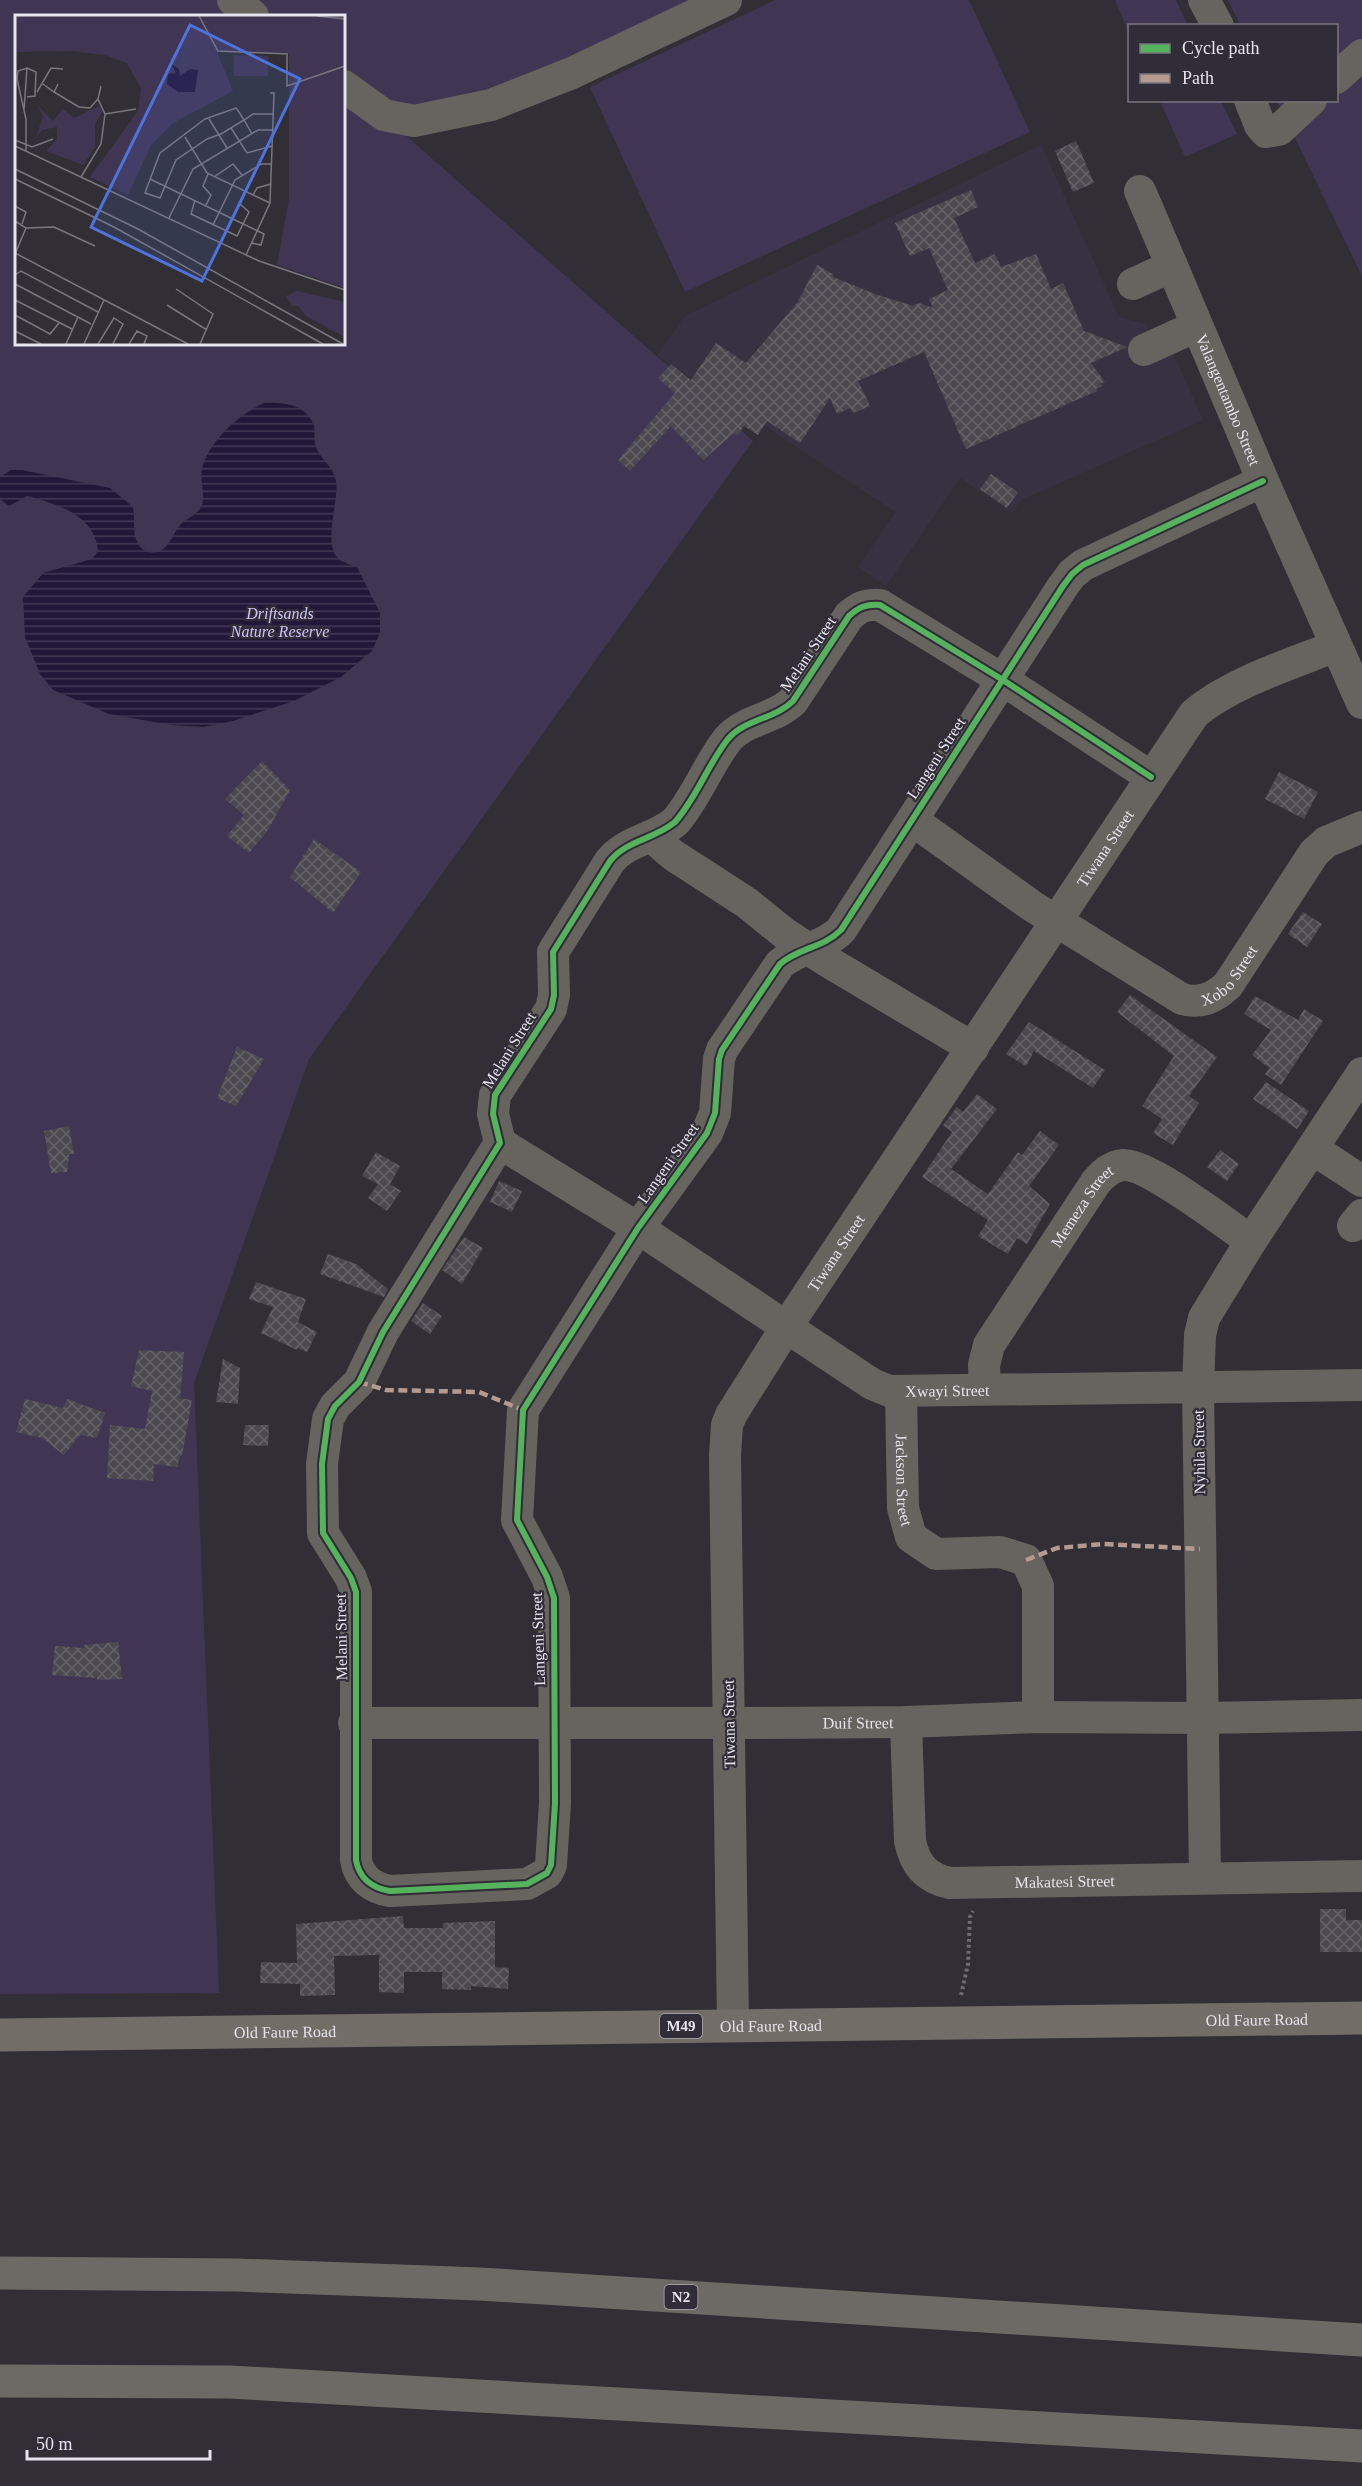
<svg xmlns="http://www.w3.org/2000/svg" width="1362" height="2486" font-family="Georgia,serif">
	<style>
		.built { fill: #373242 }
		.park { fill: #403654; fill-rule: evenodd }
		.water { fill: url(#water-rules) }
		.building { fill: url(#building-cross-hatch) }
		.lines { fill: none; stroke-linecap: round; stroke-linejoin: round }
		.path { stroke: #6d6b6b; stroke-width: 4; stroke-dasharray: 3 3; stroke-linecap: butt }
		.minor { stroke: #67635e; stroke-width: 32 }
		.major { stroke: #726d67; stroke-width: 33 }
		.highway { stroke: #6d6a65; stroke-width: 33 }
		.quiet { stroke: #b69a8f; stroke-width: 4.5; stroke-dasharray: 9 4.5; stroke-linecap: butt }
		.cycleway-casing { stroke: #302c38; stroke-width: 10 }
		.cycleway { stroke: #56b35d; stroke-width: 6 }
		.labels { text-anchor: middle; dominant-baseline: central; stroke-width: 4.5; stroke-linejoin: round; paint-order: stroke }
		.shield { fill: #302c38; stroke: #afacb5; stroke-width: 1.5 }
		.shield-label { font-size: 15px; font-weight: bold; fill: #e5e3eb }
		.street-label { font-size: 16px; fill: #e5e3eb; stroke: #302c38 }
		.park-label { font-size: 16px; font-style: italic; fill: #d1c1f8; stroke: #302c38 }
		.inset-road { fill: none; stroke: #79777e; stroke-width: 1.5 }
		.view { fill: #4f73dd; fill-opacity: 0.15; stroke: #4f73dd; stroke-width: 3 }
		.inset-edge { fill: none; stroke: #e5e3eb; stroke-width: 3 }
	</style>
	<defs>
		<pattern id="water-rules" width="6" height="5" patternUnits="userSpaceOnUse" patternTransform="scale(1.5)"><rect width="6" height="5" fill="#231739"/><path d="M0 2.5h6" fill="none" stroke="#433956"/></pattern>
		<pattern id="building-cross-hatch" width="8" height="8" patternUnits="userSpaceOnUse" patternTransform="scale(1.5)"><rect width="8" height="8" fill="#4b494f"/><path d="M0 0l8 8M0 8l8-8" fill="none" stroke="#656368"/></pattern>
	</defs>
	<rect width="100%" height="100%" fill="#312f35"/>
	<path class="built" d="M1041 145 1119 317 1146 324 1161 358 1173 353 1203 420 1021 500 1012 513 960 478 886 586 858 567 896 512 657 356 685 316Z"/>
	<path class="park" d="M0 0H703L404 134 753 441 309 1059 194 1383 219 1993 0 1994ZM16 16H344V344H16Z
		M775 0H969L1030 132 685 292 590 87Z
		M1115 0H1176L1187 24 1130 26 1129 33Z
		M1228 0H1362V276L1277 101 1336 100V26L1240 25Z
		M1160 101H1221L1237 134 1185 157Z"/>
	<path class="water" d="M264 403C283 402 307 404 314 426 315 431 314 438 315 444 318 457 333 466 336 480 340 499 321 547 340 560 345 563 351 565 357 567L380 613V633L372 651 341 677 294 701 233 721 203 727 171 725 109 714 53 690 40 674 25 637 23 597 43 573 92 559 98 551C95 515 57 504 27 496L9 506 0 499V477L11 470H22L110 488 133 507C135 518 133 530 136 539 138 545 142 550 148 552 168 556 171 535 181 524 186 519 194 516 199 510 208 500 199 482 202 469 208 442 239 414 264 403Z"/>
	<path class="building" d="M1076 141 1094 183 1073 192 1055 151Z
		M971 190 978 207 954 218 975 263 995 254 1001 267 1036 254 1051 289 1063 283 1084 331 1127 347 1091 363 1105 382 1101 383 1102 386 1096 389 1097 391 966 449 924 352 858 381 870 406 853 413 850 408 837 414 830 398 800 443 767 421 758 435 744 426 738 435 734 433 703 460 671 426 630 471 618 460 675 393 658 378 671 364 691 380 716 343 746 363 797 303 817 265 833 274V277L875 294 913 306 919 303 933 308 929 299 948 290 929 248 910 256 895 223Z
		M991 474 1018 492 1007 508 980 489Z
		M262 761 290 790 268 830 249 853 227 836 244 815 225 799Z
		M1279 772 1318 792 1304 819 1265 799Z
		M314 839 361 872 333 913 290 877Z
		M1303 912 1322 924 1307 947 1288 934Z
		M1130 995 1217 1057 1189 1096 1199 1103 1173 1145 1153 1133 1162 1119 1142 1106 1174 1056 1117 1012Z
		M1255 996 1298 1020 1304 1009 1323 1021 1281 1085 1265 1074 1269 1068 1252 1055 1271 1030 1244 1014Z
		M1029 1022 1105 1070 1093 1088 1034 1051 1026 1066 1006 1054Z
		M237 1047 264 1059 236 1106 217 1098Z
		M1266 1082 1309 1111 1297 1129 1253 1099Z
		M977 1094 997 1109 951 1169 988 1194 1018 1152 1022 1155 1040 1131 1059 1145 1029 1186 1050 1204 1027 1244 1017 1238 1008 1254 978 1236 988 1220 922 1177 952 1132 943 1125 957 1107 963 1112Z
		M69 1126 74 1154H69L67 1172 51 1173 44 1131Z
		M1220 1150 1239 1164 1227 1181 1207 1167Z
		M376 1152 400 1166 390 1184 401 1191 387 1211 368 1198 378 1184 362 1176Z
		M499 1181 522 1191 512 1212 490 1202Z
		M464 1237 483 1248 462 1284 442 1270Z
		M328 1254 356 1264 388 1289 384 1297 320 1274Z
		M256 1282 306 1299 298 1322 317 1332 307 1352 298 1348 297 1350 261 1333 273 1307 249 1299Z
		M423 1303 442 1316 430 1334 411 1321Z
		M139 1350 184 1352 180 1398 192 1400 182 1456H180L177 1467 154 1464 153 1481 107 1478 110 1425 145 1429 152 1391 131 1386Z
		M223 1359 240 1368 238 1404 216 1402Z
		M25 1399 63 1408 67 1399 105 1413 97 1438 80 1435 64 1455 42 1438 16 1432Z
		M245 1425H269L268 1446 243 1445Z
		M118 1642 122 1679 97 1680V1678L52 1675 55 1646 84 1648V1645Z
		M1320 1909H1346V1920H1362V1952H1320Z
		M403 1916 404 1928H443V1923L495 1921V1967L509 1968 508 1989 471 1986V1990L442 1989V1972H404V1993L379 1992V1955L334 1956 335 1995 300 1996V1984L260 1983 261 1962 297 1963 296 1924Z"/>
	<g class="lines">
		<path class="path" d="M961 1995 968 1964 970 1917 973 1911"/>
		<g class="minor">
			<path d="M233 0 253 16"/>
			<path d="M1204 0 1218 26"/>
			<path d="M1336 78 1362 55"/>
			<path d="M344 86 384 115 414 121 491 105 572 73 726 0"/>
			<path d="M1250 100 1260 125 1266 132 1279 130 1311 100"/>
			<path d="M1140 191 1172 266"/>
			<path id="s1" d="M1133 284 1172 266 1263 481 1362 703"/>
			<path d="M1144 350 1197 326"/>
			<path d="M1151 777 1003 680 880 605C866 604 859 607 849 616L793 701C775 719 745 719 728 739 708 764 697 797 675 822 655 839 627 840 610 861L553 952 554 995 551 1009 495 1095 493 1114 500 1143 383 1332 359 1382 335 1406 328 1419 322 1464 323 1533 351 1578 356 1592V1860C359 1878 372 1888 390 1891L527 1884 547 1873 551 1865 555 1803 554 1598 547 1577 517 1520 523 1410 638 1228 707 1133 715 1113 719 1059 722 1050 780 964C798 948 823 948 841 930L1063 586 1072 574 1083 565 1263 481"/>
			<path id="s2" d="M912 820 1032 906 1182 999C1201 1004 1214 998 1228 985L1314 853 1326 842 1362 827"/>
			<path d="M651 836 673 855 747 903 784 933 827 961 973 1048"/>
			<path id="s3" d="M500 1143 638 1228 872 1384 889 1391 1362 1385"/>
			<path d="M1313 1149 1362 1181"/>
			<path d="M1353 1226 1362 1215"/>
			<path id="s4" d="M985 1389 984 1365 989 1345 1096 1182C1103 1174 1111 1166 1123 1165 1148 1163 1226 1224 1251 1241"/>
			<path id="s5" d="M901 1392 903 1508 911 1537 936 1554 1000 1552 1026 1560 1038 1586V1717"/>
			<path id="s6" d="M906 1722 910 1841C915 1865 926 1878 950 1883L1362 1876"/>
			<path id="s7" d="M354 1723H755L906 1722 1038 1717 1203 1718 1362 1715"/>
			<path d="M1205 1877 1198 1388 1200 1335 1204 1318 1251 1241 1362 1073"/>
			<path id="s8" d="M733 2025 725 1456 727 1425 731 1415 787 1326 1194 714C1230 683 1291 664 1336 646"/>
		</g>
		<path class="major" id="s9" d="M0 2035 1362 2018"/>
		<path class="highway" d="M0 2273 237 2275 480 2284 1362 2340
			M0 2381 230 2382 1362 2446"/>
		<path class="quiet" d="M359 1382 386 1390 479 1392 523 1410
			M1026 1560 1057 1548 1104 1544 1200 1549"/>
		<g class="cycleway-casing">
			<path id="cycleway" d="M1151 777 1003 680 880 605C866 604 859 607 849 616L793 701C775 719 745 719 728 739 708 764 697 797 675 822 655 839 627 840 610 861L553 952 554 995 551 1009 495 1095 493 1114 500 1143 383 1332 359 1382 335 1406 328 1419 322 1464 323 1533 351 1578 356 1592V1860C359 1878 372 1888 390 1891L527 1884 547 1873 551 1865 555 1803 554 1598 547 1577 517 1520 523 1410 638 1228 707 1133 715 1113 719 1059 722 1050 780 964C798 948 823 948 841 930L1063 586 1072 574 1083 565 1263 481"/>
		</g>
		<use href="#cycleway" class="cycleway"/>
	</g>
	<g class="labels">
		<g class="shield">
			<rect x="660" y="2014" width="42" height="24" rx="4.5"/>
			<rect x="664.5" y="2285" width="33" height="24" rx="4.5"/>
		</g>
		<g class="shield-label">
			<text x="681" y="2026">M49</text>
			<text x="681" y="2297">N2</text>
		</g>
		<g class="street-label">
			<text stroke="none"><textPath href="#s1" startOffset="188">Valangentambo Street</textPath></text>
			<text transform="translate(808 654) rotate(-56)">Melani Street</text>
			<text transform="translate(936 758) rotate(-57)">Langeni Street</text>
			<text stroke="none"><textPath href="#s8" startOffset="1290">Tiwana Street</textPath></text>
			<text stroke="none"><textPath href="#s2" startOffset="382">Xobo Street</textPath></text>
			<text transform="translate(509 1050) rotate(-58)">Melani Street</text>
			<text transform="translate(668 1163) rotate(-55)">Langeni Street</text>
			<text stroke="none"><textPath href="#s4" startOffset="212">Memeza Street</textPath></text>
			<text stroke="none"><textPath href="#s8" startOffset="804">Tiwana Street</textPath></text>
			<text stroke="none"><textPath href="#s3" startOffset="520">Xwayi Street</textPath></text>
			<text transform="translate(1199 1452) rotate(-91)">Nyhila Street</text>
			<text stroke="none"><textPath href="#s5" startOffset="88">Jackson Street</textPath></text>
			<text transform="translate(341 1637) rotate(-91)">Melani Street</text>
			<text transform="translate(538 1639) rotate(-92)">Langeni Street</text>
			<text stroke="none"><textPath href="#s7" startOffset="504">Duif Street</textPath></text>
			<text transform="translate(729 1724) rotate(-91)">Tiwana Street</text>
			<text stroke="none"><textPath href="#s6" startOffset="296">Makatesi Street</textPath></text>
			<text stroke="none"><textPath href="#s9" startOffset="1257">Old Faure Road</textPath></text>
			<text stroke="none"><textPath href="#s9" startOffset="771">Old Faure Road</textPath></text>
			<text stroke="none"><textPath href="#s9" startOffset="285">Old Faure Road</textPath></text>
		</g>
		<g class="park-label">
			<text x="280" y="613">Driftsands<tspan x="280" dy="18">Nature Reserve</tspan></text>
		</g>
	</g>
	<g transform="translate(15 15)">
		<rect width="330" height="330" fill="#312f35"/>
		<path d="M23 91 38 106 48 94 59 103 84 91 88 96 80 109V132L68 150 31 136 42 124V112L27 115 21 123 28 101ZM282 276 330 287V322L291 301 283 291H277L271 281Z" fill="#403654"/>
		<path d="M0 1H330V273L262 250 274 184V39L202 37 218 76 158 108 136 130 113 180 75 162 123 96 126 74 112 48 90 40 57 36 0 37ZM219 40 253 41V61H219Z" fill="#403654"/>
		<path d="M156 49 164 54 165 61 175 54 183 55 180 77H163L152 69 153 59 161 58Z" fill="#231739"/>
		<path class="inset-road" d="M184 1 203 36 272 39V71L330 51M302 1 330 4M12 53 21 57 20 81 12 82M28 69 39 77 43 69M22 77 36 53 48 54M39 77 64 92 75 93 83 84 86 71M83 84 90 99 121 94M9 95 12 53 3 56 2 64 11 104V136M194 104 212 133M216 113 232 138 257 131M237 119 229 105 222 94 221 93 190 104 145 138 130 178 145 183 161 145 192 124 206 119 229 105 238 99H258M170 122 192 158 255 188M0 125 17 132 38 124M0 131 244 246 330 275M0 154 123 214 328 329M66 162 86 129 90 99M199 162 218 149 227 160M0 164 99 212 308 329M135 164 249 219 246 230 237 228M238 180 242 173 256 169M180 185 176 199 222 221 234 197 225 189 230 176M191 190 196 180 188 171 193 159M0 191 11 197 7 209M154 203 178 154 243 115H257M0 206 11 213 0 239M198 210 220 165 246 149H256M11 213 39 212 80 231M0 238 173 329M231 240 255 188 259 78H255M0 260 6 256 83 297M0 269 76 309M161 274 198 299 185 329M0 285 57 314M152 290 192 315M0 300 35 319 44 308M0 316 26 329M51 329 63 302M69 329 89 285M83 329 99 303 108 309 98 329M114 329 122 316 132 321 129 329"/>
		<path class="view" d="M175 10 285 64 187 266 76 212Z"/>
		<rect width="330" height="330" class="inset-edge"/>
	</g>
	<rect x="1128" y="24" width="210" height="78" fill="#302c38" stroke="#787580" stroke-width="1.5"/>
	<rect x="1140" y="44" width="30" height="9" fill="#56b35d" stroke="#787580" stroke-width="1.5"/>
	<text x="1182" y="54" font-size="18" fill="#e5e3eb">Cycle path</text>
	<rect x="1140" y="74" width="30" height="9" fill="#b69a8f" stroke="#787580" stroke-width="1.5"/>
	<text x="1182" y="84" font-size="18" fill="#e5e3eb">Path</text>
	<path d="M27 2450v9h183v-9" fill="none" stroke="#e5e3eb" stroke-width="3"/>
	<text x="36" y="2450" font-size="18" fill="#e5e3eb" stroke="#302c38" stroke-width="4.5" paint-order="stroke">50 m</text>
</svg>
